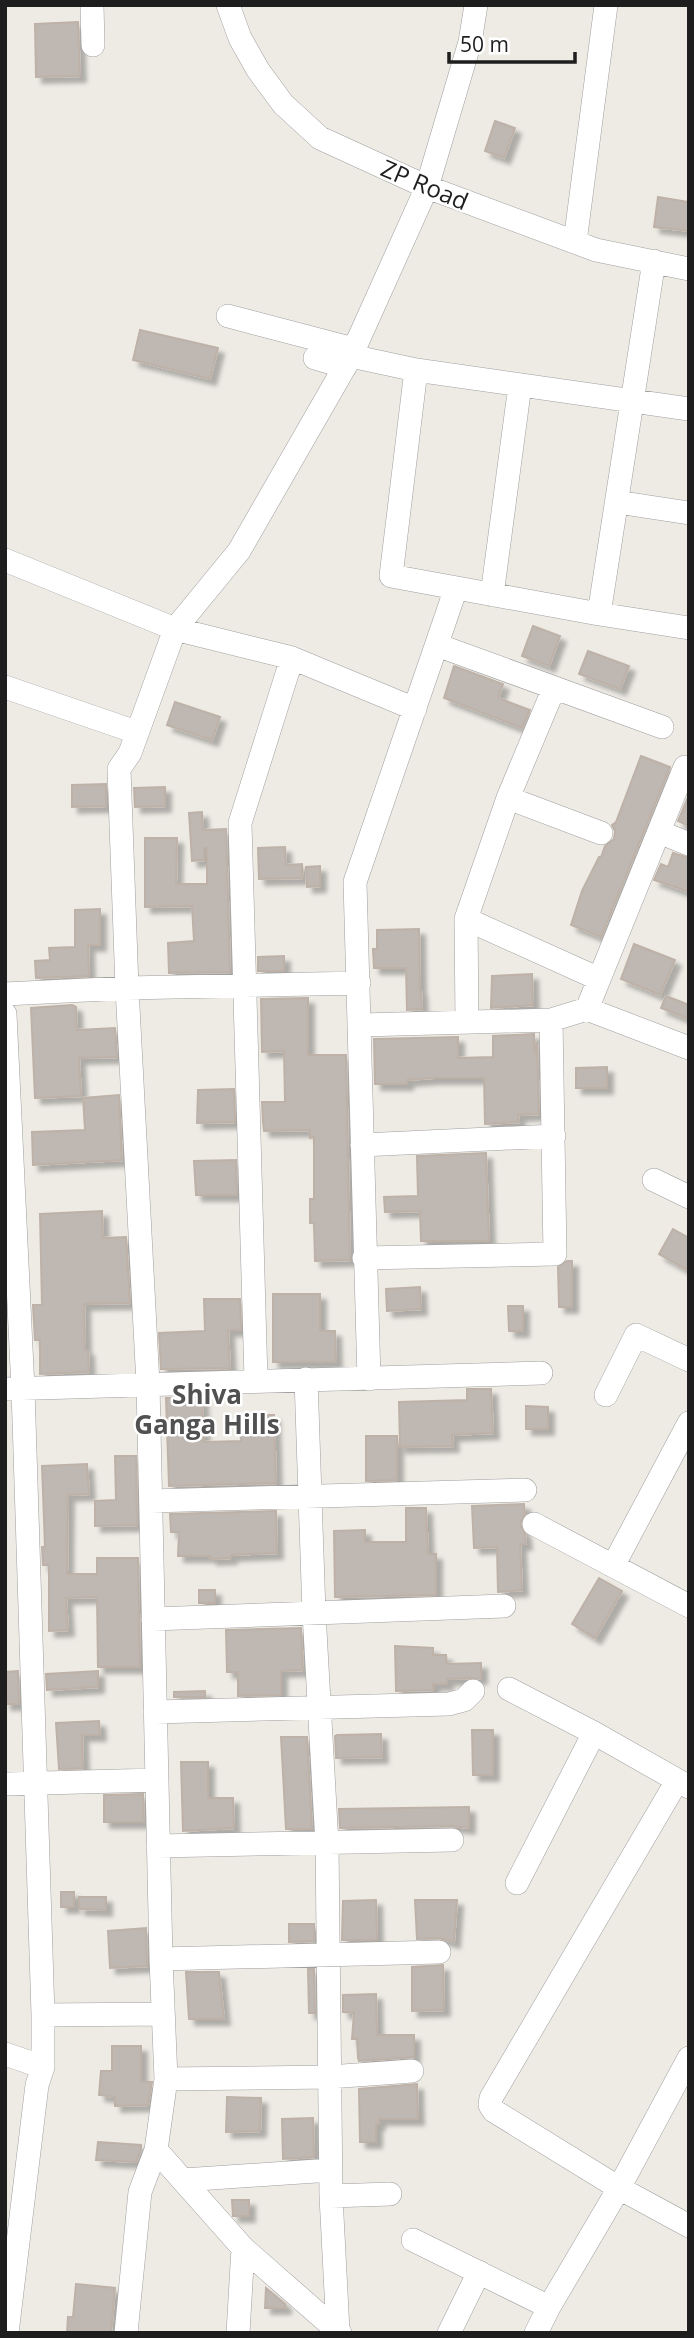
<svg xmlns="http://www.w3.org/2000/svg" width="694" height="2338" font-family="'Open Sans',sans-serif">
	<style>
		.building { fill: #beb7b2; stroke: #beb2a8; stroke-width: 2; filter: url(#shadow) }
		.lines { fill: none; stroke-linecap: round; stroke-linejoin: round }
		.minor-casing { stroke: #9f9f9f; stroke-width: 24 }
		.minor { stroke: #fff; stroke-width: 23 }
		.labels { text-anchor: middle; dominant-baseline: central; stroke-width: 5; stroke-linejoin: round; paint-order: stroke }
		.street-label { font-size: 24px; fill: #1e1e1e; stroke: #fff }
		.neighbourhood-label { font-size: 26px; font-weight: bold; fill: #515151; stroke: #fff }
	</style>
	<defs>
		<filter id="shadow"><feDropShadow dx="6" dy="6" stdDeviation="2" flood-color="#0004"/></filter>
	</defs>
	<rect width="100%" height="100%" fill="#eeebe5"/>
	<path class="building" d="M78 22 80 76 36 77 35 24Z
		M495 121 515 128 504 158 485 151Z
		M658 197 689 202V231L654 227Z
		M140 330 218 348 210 379 133 360Z
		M533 626 560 636 549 666 522 656Z
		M588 651 629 666 620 689 579 674Z
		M454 666 503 684 498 698 530 710 522 728 444 698Z
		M175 702 220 717 212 740 167 725Z
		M641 756 670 767 601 937 571 925 582 891 599 857H601L605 846 614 839 615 831 612 825 616 822Z
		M106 784V806L72 807V785Z
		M165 787V806L135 807 134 788Z
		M689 795V826L678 821Z
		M202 812 203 830 226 829 230 972 169 973 168 943 194 941 192 906 145 907V838H177L176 884H207V848H204V860L192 861 189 813Z
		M285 847 286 865 302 864 303 878 259 879 258 848Z
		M673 853 689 858V892L654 880 661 864 668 867Z
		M320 866V886L307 887 306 867Z
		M100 909V945H88L89 976 36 978 35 961 50 960 49 948 75 947V910Z
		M419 929 420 991H421L422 1009 407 1010 406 968H374L373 949H377V930Z
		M634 944 675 960 660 995 621 979Z
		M284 956V971H258V957Z
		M532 974 533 1005 491 1008 492 976Z
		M666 996 689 1005V1019L661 1008Z
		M308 998V1055H346L350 1260 315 1261 314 1223H310V1199H314V1137L310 1138V1130L264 1131 263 1122 262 1102H285L284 1051 262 1052 261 999Z
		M72 1005 76 1007 77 1030 115 1028 117 1057 79 1058 81 1096 35 1098 31 1008Z
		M534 1034V1053L537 1042 539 1114 518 1115 519 1122 485 1124 484 1078H433L407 1080V1084H375L374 1039 458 1037V1058L493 1057V1036Z
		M607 1067V1088H576V1068Z
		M234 1089 235 1122 197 1123 198 1090Z
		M119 1095 122 1160 33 1165 32 1132 85 1130 83 1098Z
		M486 1153 489 1241H421L420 1211 385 1212 384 1197 418 1196 417 1156Z
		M236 1160 237 1195H196L194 1161Z
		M102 1211 103 1238 126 1237 130 1303 84 1304 85 1350H88L89 1372 40 1374V1340H35L33 1305H42L40 1214Z
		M673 1229 689 1238V1271L659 1254Z
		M567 1261H572V1307H559L558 1267Z
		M420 1287 421 1309 387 1311 386 1289Z
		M273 1294H320V1331H335L336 1362H273Z
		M204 1299H240L241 1330H228L230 1368 161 1369 159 1333 205 1331Z
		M508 1306H523V1331H509Z
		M467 1389H491L493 1433 452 1435 453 1446 400 1447 399 1402 467 1400Z
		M202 1397 204 1442 241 1441 240 1415H274L276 1483 169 1486 166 1398Z
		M526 1406 548 1407V1429H526Z
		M366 1436H397V1480L366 1481Z
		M115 1456H136L137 1525 95 1526V1501L116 1500Z
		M87 1464 89 1494 68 1495 67 1574H97V1558H138L140 1667H98L97 1597 66 1598 68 1630 49 1631V1565H43L42 1547H45L42 1466Z
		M524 1504 525 1514 520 1524 525 1534 526 1544H520L522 1590 498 1592 497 1547 474 1548 472 1506Z
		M406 1508H426L428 1554H436V1595L335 1597 334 1531 365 1530V1542H406Z
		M276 1511 277 1553 231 1555V1558L211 1559 210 1556H178L179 1532H171L170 1514Z
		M599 1578 622 1591 595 1638 572 1624Z
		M199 1590H215V1603H199Z
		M301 1628 303 1670 281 1671V1695L238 1696V1672H227L226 1630Z
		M395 1646 433 1648V1655H446L447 1664 481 1663V1678L447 1679V1684H433V1690L396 1691Z
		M18 1671 19 1704H5V1672Z
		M98 1671V1687L47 1690 46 1674Z
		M205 1691V1697H174V1692Z
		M99 1721 100 1735H82L83 1768 59 1769 56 1723Z
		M472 1730H493V1775H473Z
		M381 1734 382 1757 336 1758 335 1736 337 1735Z
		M281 1737H307L312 1829H286Z
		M181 1762H208V1798H233L234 1828 183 1831Z
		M143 1794 144 1822H104V1795Z
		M469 1807V1828L452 1826 340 1828 339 1809Z
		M61 1892H74V1907H61Z
		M79 1897H106V1910L79 1909Z
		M376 1900 377 1940H342L343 1901Z
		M415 1900H457L454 1942 439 1938 417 1939Z
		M289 1924H314V1941L289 1942Z
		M146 1928 147 1966 110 1968 108 1931Z
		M443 1965 444 2010 412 2011V1967Z
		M308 1969H314L315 2013H309Z
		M186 1972H219L224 2019H189Z
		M376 1994 377 2035H414V2057L359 2061 358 2058 357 2039H352L354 2013 343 2012V1995Z
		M112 2046H141V2082H152L148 2105 115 2106V2097L99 2095 101 2071H112Z
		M417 2084 418 2119H379V2124H376V2142H360L359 2089Z
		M227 2097 261 2098 260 2131 226 2132Z
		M313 2118 314 2157 283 2159 282 2119Z
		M98 2142 141 2145V2150L136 2162 96 2160Z
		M232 2200H249V2216H233Z
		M76 2284 115 2288 111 2333H67L68 2317H73Z
		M266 2288 285 2304V2308H265Z"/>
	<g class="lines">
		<g class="minor-casing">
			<path id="minor" d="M92 5 93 45
				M228 5 240 38 258 70 283 104 320 138 427 187 596 250 689 269
				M575 242 606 5
				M228 316 354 349
				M351 356 416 370 689 409
				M315 358 345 367
				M416 370 391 576 599 614 689 628
				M617 502 689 513
				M5 560 175 629 292 658 415 709
				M492 595 520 385
				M599 614 654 261
				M437 645 662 727
				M5 687 136 732
				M508 798 601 833
				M659 832 689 844
				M466 919 599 979
				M5 994 127 988 359 983
				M587 1009 685 767
				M5 1014 23 1389 43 2015V2067L37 2085 7 2333
				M467 1022 466 919 508 798 554 688
				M361 1025 551 1020 587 1009 689 1048
				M362 1145 554 1136
				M654 1180 689 1197
				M364 1258 555 1254 551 1020
				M306 1379 314 1613 327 1844 331 2196 338 2331
				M369 1379 355 882 456 588
				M256 1380 240 823 292 658
				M5 1389 541 1373
				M606 1395 636 1335 689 1360
				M151 1501 525 1490
				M534 1524 689 1606
				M613 1566 689 1423
				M153 1619 504 1606
				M509 1689 594 1733 689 1787
				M155 1712 449 1704 464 1700 473 1691
				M677 1781 491 2098 490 2105 494 2111 619 2188 689 2226
				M5 1784 157 1780
				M158 1846 452 1840
				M517 1883 594 1733
				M161 1959 439 1952
				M43 2015 163 2014
				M5 2054 43 2067
				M166 2079 329 2077 412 2071
				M156 2150 166 2079 161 1959 148 1384 127 988 119 769 130 753 175 629 239 551 351 356 427 187 470 42 476 5
				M183 2180 331 2170
				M331 2196 390 2194
				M413 2240 549 2307
				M126 2333 140 2192 156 2150 243 2248 340 2333
				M238 2333 243 2248
				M449 2333 479 2272
				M536 2333 549 2307 619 2188 689 2058"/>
		</g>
		<use href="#minor" class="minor"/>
	</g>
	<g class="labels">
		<g class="street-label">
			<text transform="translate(425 184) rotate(23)">ZP Road</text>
		</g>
		<g class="neighbourhood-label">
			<text x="207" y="1394">Shiva<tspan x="207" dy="30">Ganga Hills</tspan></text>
		</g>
	</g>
	<rect width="694" height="2338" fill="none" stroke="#1e1e1e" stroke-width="14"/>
	<path d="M449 52v10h126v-10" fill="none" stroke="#1e1e1e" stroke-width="3.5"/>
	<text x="460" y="52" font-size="21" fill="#1e1e1e" stroke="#ffffff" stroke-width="5" paint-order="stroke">50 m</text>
</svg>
